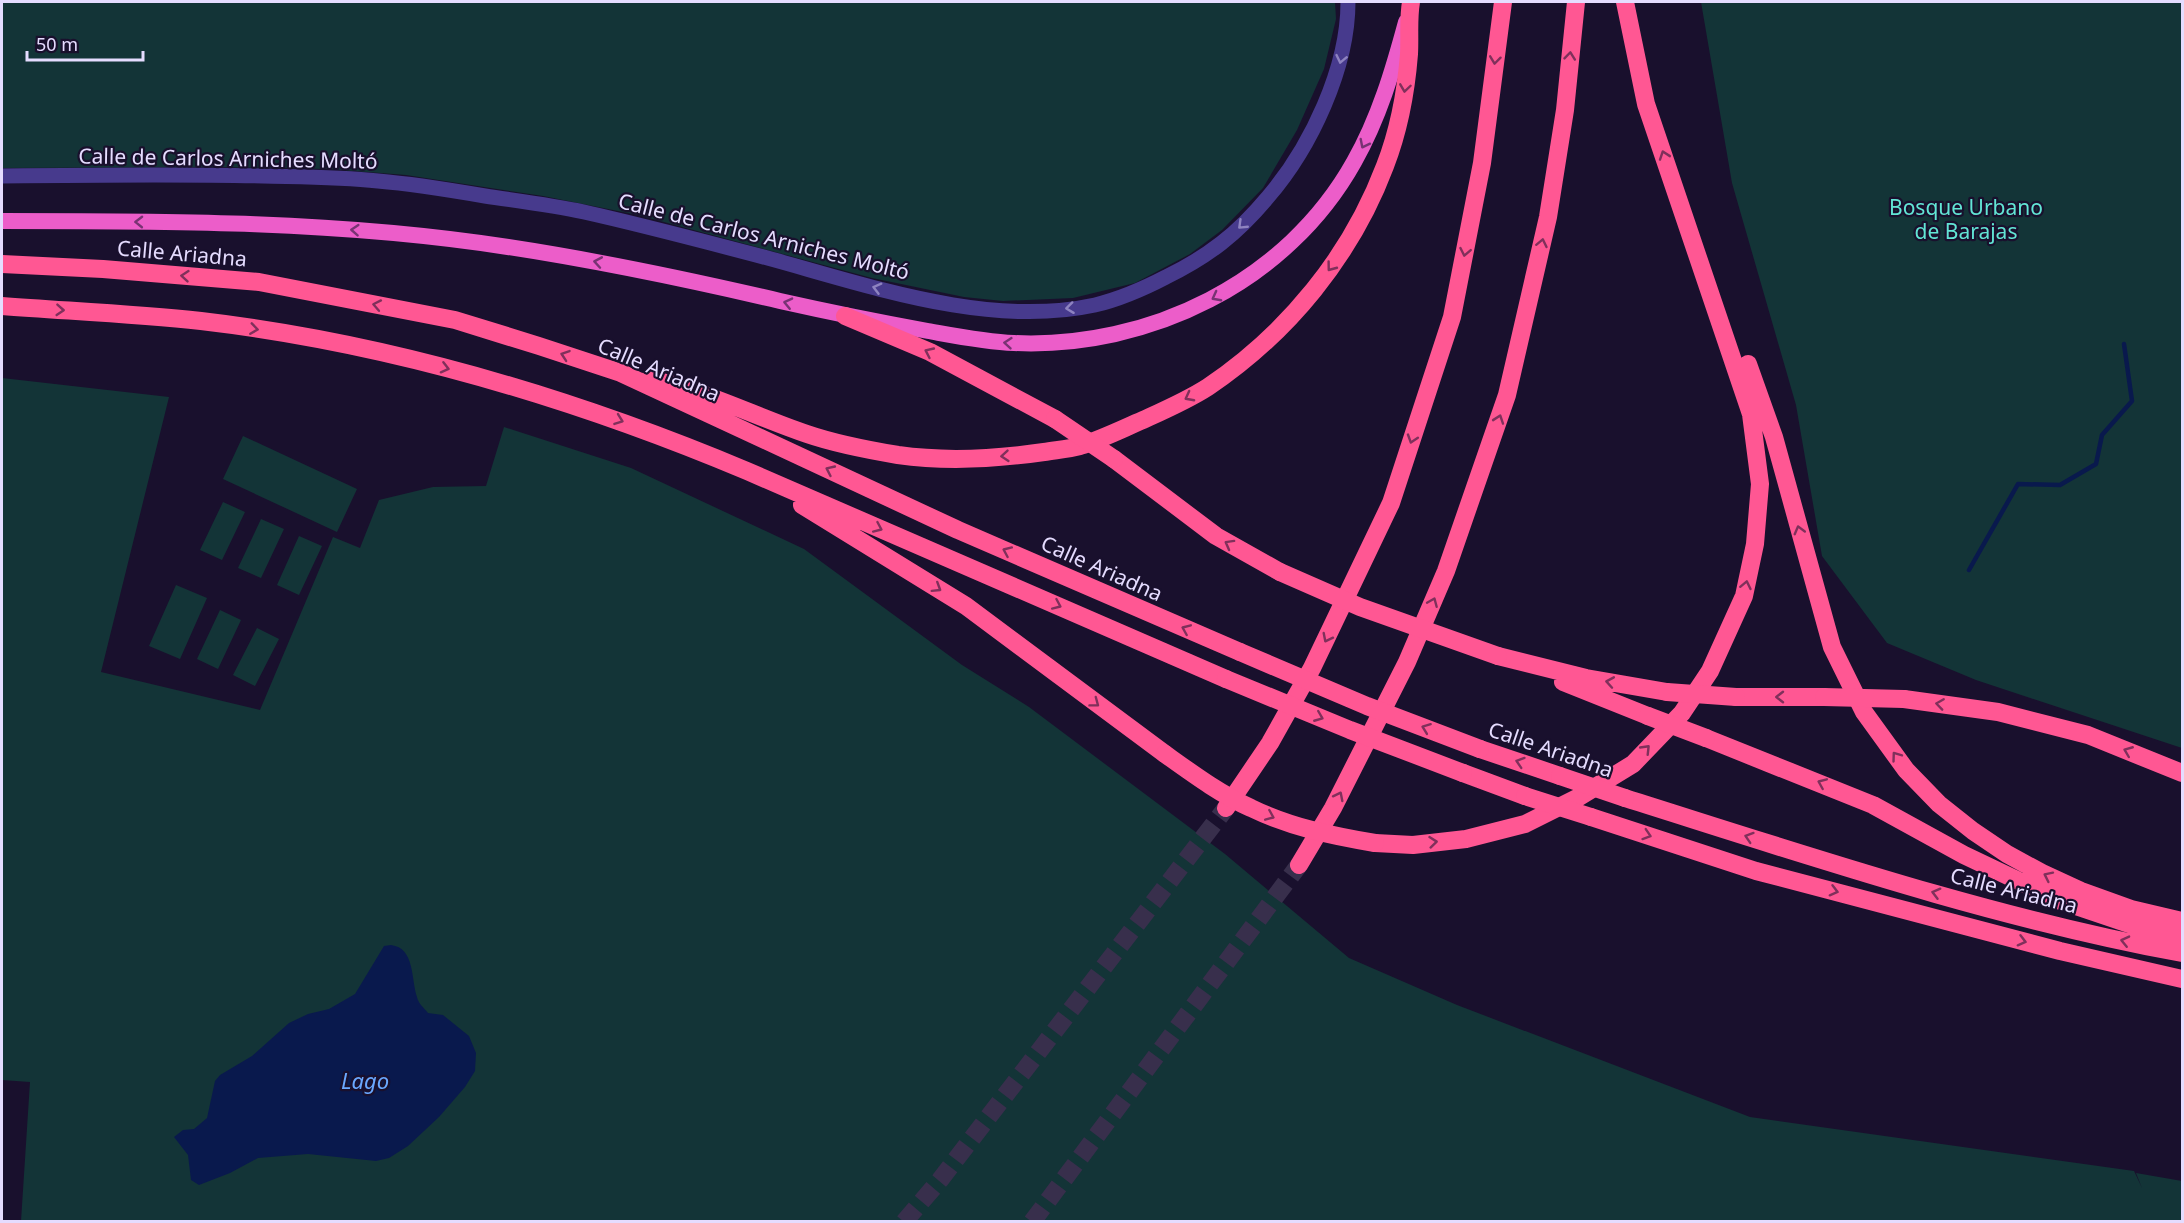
<svg xmlns="http://www.w3.org/2000/svg" width="2184" height="1223" font-family="'Noto Sans',sans-serif">
	<style>
		.green { fill: #133437 }
		.water { fill: #09194d }
		.lines { fill: none; stroke-linecap: round; stroke-linejoin: round }
		.stream { stroke: #09194d; stroke-width: 4.5 }
		.motorway-tunnel { stroke: #382f4c; stroke-width: 18; stroke-dasharray: 18 9; stroke-linecap: butt }
		.minor { stroke: #473a8d; stroke-width: 15 }
		.trunk { stroke: #ec5dc9; stroke-width: 16 }
		.motorway { stroke: #ff5793; stroke-width: 18 }
		.motorway-bridge { stroke: #ff5793; stroke-width: 18 }
		.oneway { stroke: #80305b }
		.oneway2 { stroke: #8e83c0 }
		.oneway3 { stroke: #783373 }
		.labels { text-anchor: middle; dominant-baseline: central; stroke-width: 4.5; stroke-linejoin: round; paint-order: stroke }
		.street-label { font-size: 21px; fill: #e5dcff; stroke: #19102d }
		.park-label { font-size: 21px; fill: #62e5d5; stroke: #19102d }
		.water-label { font-size: 22px; font-style: italic; fill: #6aa8ff; stroke: #19102d }
	</style>
	<rect width="100%" height="100%" fill="#19102d"/>
	<path class="green" d="M2 2H1335L1336 19 1324 69 1297 130 1263 188 1222 230 1190 254 1135 283 1073 298 1003 301 964 297 872 278 638 215 543 196 406 175 329 169 221 167 2 168Z
		M1701 2H2182V748L1976 680 1887 643 1822 556 1796 405 1732 183Z
		M2 378 169 397 101 672 260 710 333 537 360 548 379 500 433 487 486 486 504 427 631 468 804 549 962 665 1029 707 1225 854 1349 958 1457 1005 1750 1117 2134 1171 2142 1188 2136 1173 2182 1181V1221H21L30 1082 2 1080Z
		M243 436 357 489 337 532 223 479Z
		M223 502 245 512 222 560 200 550Z
		M261 519 284 529 261 578 238 568Z
		M299 536 322 546 299 595 277 585Z
		M176 585 207 598 180 659 149 646Z
		M220 610 241 620 218 669 197 659Z
		M257 628 279 639 255 686 233 675Z"/>
	<path class="water" d="M391 945C415 948 411 979 417 997 418 1003 424 1008 428 1013L443 1015 469 1036 476 1053 475 1071 465 1087 439 1117 408 1146 389 1158 376 1161 308 1154 258 1158 230 1173 199 1185 191 1180 188 1155 174 1137 183 1130 194 1129 207 1118 215 1081 220 1075 252 1056 289 1023 308 1014 329 1009 355 994 384 946Z"/>
	<g class="lines">
		<path class="stream" d="M1969 570 2018 484 2060 485 2096 464 2102 435 2132 401 2124 344"/>
		<path class="motorway-tunnel" d="M904 1222 940 1180 1226 808
			M1032 1222 1299 865"/>
		<path class="minor" d="M2 176C89 175 176 174 263 176 302 177 340 177 378 181 414 184 450 190 485 196 518 201 551 205 584 212 642 225 699 240 756 255 862 283 985 329 1095 305 1120 299 1143 289 1166 277 1209 256 1237 234 1268 197 1311 147 1348 68 1348 2"/>
		<path class="trunk" d="M2 221C170 221 341 221 508 247 600 261 690 280 780 301 829 312 878 322 928 331 956 336 986 342 1014 343 1149 349 1287 282 1354 162 1379 118 1393 70 1406 22"/>
		<path class="motorway" d="M2 264 103 269 259 282 455 320 539 346 621 373 958 530 1240 652
			M2 306C68 311 135 314 201 321 389 343 573 398 747 471L1226 679
			M845 316 930 352 1055 419
			M1748 364 1774 437 1832 647 1864 712 1906 770 1939 804 1973 831 2007 854 2042 873 2081 891 2131 909 2182 921
			M649 379C704 390 754 416 807 434 836 444 868 450 898 455 947 462 996 459 1044 452 1056 450 1069 449 1080 446 1102 439 1122 429 1143 420 1165 410 1188 400 1208 387 1288 333 1351 256 1385 166 1399 130 1406 92 1409 54 1410 36 1408 19 1411 2
			M1114 459 1216 536 1280 572
			M802 505 966 606 1165 754
			M1498 656 1586 678 1667 692
			M1563 682 1648 716
			M1736 697H1824
			M1904 699 1998 712 2088 735 2182 773
			M1706 738 1873 805 1964 855 2061 901 2138 927 2182 938
			M1480 749 1560 776
			M1463 773 1525 796
			M1625 798C1809 856 1993 918 2182 953
			M1226 808 1270 743 1312 668 1391 503 1452 317 1482 163 1503 2
			M1591 817 1756 871 2060 951 2182 979
			M1375 843 1413 845 1466 839 1525 824 1579 797 1633 764 1682 713 1710 671 1744 596 1755 544 1760 484 1751 414 1646 104 1625 2
			M1299 865 1333 808 1407 662 1446 571 1507 395 1548 217 1565 110 1576 2"/>
		<path class="motorway-bridge" d="M1055 419 1114 459
			M1280 572 1360 607 1498 656
			M1240 652 1367 706 1480 749
			M1226 679 1350 730 1463 773
			M1667 692 1736 697
			M1824 697 1904 699
			M1648 716 1706 738
			M1165 754C1193 774 1220 794 1251 808 1290 827 1333 836 1375 843
			M1560 776 1625 798
			M1525 796 1591 817"/>
	</g>
	<defs><path id="oneway-chevron" d="M-2-3.5L2.5 0L-2 3.5" fill="none" stroke-width="1.6" stroke-linecap="round" stroke-linejoin="round" transform="scale(1.5)"/></defs>
	<g class="oneway">
		<use href="#oneway-chevron" transform="translate(1570 56) rotate(-84)"/>
		<use href="#oneway-chevron" transform="translate(1495 60) rotate(97)"/>
		<use href="#oneway-chevron" transform="translate(1405 88) rotate(98)"/>
		<use href="#oneway-chevron" transform="translate(1664 155) rotate(-109)"/>
		<use href="#oneway-chevron" transform="translate(1542 243) rotate(-78)"/>
		<use href="#oneway-chevron" transform="translate(1465 252) rotate(101)"/>
		<use href="#oneway-chevron" transform="translate(1331 267) rotate(127)"/>
		<use href="#oneway-chevron" transform="translate(185 276) rotate(-175)"/>
		<use href="#oneway-chevron" transform="translate(377 305) rotate(-169)"/>
		<use href="#oneway-chevron" transform="translate(60 310) rotate(4)"/>
		<use href="#oneway-chevron" transform="translate(254 329) rotate(8)"/>
		<use href="#oneway-chevron" transform="translate(929 352) rotate(-155)"/>
		<use href="#oneway-chevron" transform="translate(565 355) rotate(-161)"/>
		<use href="#oneway-chevron" transform="translate(445 368) rotate(14)"/>
		<use href="#oneway-chevron" transform="translate(1189 397) rotate(152)"/>
		<use href="#oneway-chevron" transform="translate(1499 419) rotate(-71)"/>
		<use href="#oneway-chevron" transform="translate(619 420) rotate(20)"/>
		<use href="#oneway-chevron" transform="translate(1412 439) rotate(108)"/>
		<use href="#oneway-chevron" transform="translate(1005 456) rotate(175)"/>
		<use href="#oneway-chevron" transform="translate(830 470) rotate(-155)"/>
		<use href="#oneway-chevron" transform="translate(878 528) rotate(24)"/>
		<use href="#oneway-chevron" transform="translate(1799 530) rotate(-105)"/>
		<use href="#oneway-chevron" transform="translate(1229 544) rotate(-151)"/>
		<use href="#oneway-chevron" transform="translate(1007 551) rotate(-156)"/>
		<use href="#oneway-chevron" transform="translate(1746 585) rotate(-78)"/>
		<use href="#oneway-chevron" transform="translate(937 588) rotate(32)"/>
		<use href="#oneway-chevron" transform="translate(1433 602) rotate(-67)"/>
		<use href="#oneway-chevron" transform="translate(1057 605) rotate(24)"/>
		<use href="#oneway-chevron" transform="translate(1186 629) rotate(-157)"/>
		<use href="#oneway-chevron" transform="translate(1327 638) rotate(117)"/>
		<use href="#oneway-chevron" transform="translate(1610 682) rotate(-170)"/>
		<use href="#oneway-chevron" transform="translate(1780 697) rotate(-180)"/>
		<use href="#oneway-chevron" transform="translate(1095 703) rotate(37)"/>
		<use href="#oneway-chevron" transform="translate(1940 704) rotate(-172)"/>
		<use href="#oneway-chevron" transform="translate(1319 717) rotate(22)"/>
		<use href="#oneway-chevron" transform="translate(1426 728) rotate(-159)"/>
		<use href="#oneway-chevron" transform="translate(1646 749) rotate(-46)"/>
		<use href="#oneway-chevron" transform="translate(2128 751) rotate(-158)"/>
		<use href="#oneway-chevron" transform="translate(1896 756) rotate(-126)"/>
		<use href="#oneway-chevron" transform="translate(1520 762) rotate(-162)"/>
		<use href="#oneway-chevron" transform="translate(1822 783) rotate(-157)"/>
		<use href="#oneway-chevron" transform="translate(1339 796) rotate(-63)"/>
		<use href="#oneway-chevron" transform="translate(1270 816) rotate(23)"/>
		<use href="#oneway-chevron" transform="translate(1647 835) rotate(18)"/>
		<use href="#oneway-chevron" transform="translate(1749 837) rotate(-162)"/>
		<use href="#oneway-chevron" transform="translate(1433 842) rotate(-6)"/>
		<use href="#oneway-chevron" transform="translate(2048 876) rotate(-154)"/>
		<use href="#oneway-chevron" transform="translate(1834 891) rotate(15)"/>
		<use href="#oneway-chevron" transform="translate(1936 893) rotate(-165)"/>
		<use href="#oneway-chevron" transform="translate(2022 941) rotate(15)"/>
		<use href="#oneway-chevron" transform="translate(2125 941) rotate(-167)"/>
	</g>
	<g class="oneway2">
		<use href="#oneway-chevron" transform="translate(1341 59) rotate(102)"/>
		<use href="#oneway-chevron" transform="translate(1242 225) rotate(136)"/>
		<use href="#oneway-chevron" transform="translate(877 288) rotate(-165)"/>
		<use href="#oneway-chevron" transform="translate(1070 308) rotate(173)"/>
	</g>
	<g class="oneway3">
		<use href="#oneway-chevron" transform="translate(1364 144) rotate(117)"/>
		<use href="#oneway-chevron" transform="translate(139 222) rotate(-179)"/>
		<use href="#oneway-chevron" transform="translate(355 230) rotate(-176)"/>
		<use href="#oneway-chevron" transform="translate(598 262) rotate(-170)"/>
		<use href="#oneway-chevron" transform="translate(1216 297) rotate(152)"/>
		<use href="#oneway-chevron" transform="translate(788 303) rotate(-167)"/>
		<use href="#oneway-chevron" transform="translate(1008 343) rotate(-175)"/>
	</g>
	<g class="labels">
		<g class="street-label">
			<text transform="translate(228 158) rotate(1)">Calle de Carlos Arniches Moltó</text>
			<text transform="translate(764 236) rotate(14)">Calle de Carlos Arniches Moltó</text>
			<text transform="translate(182 253) rotate(5)">Calle Ariadna</text>
			<text transform="translate(659 369) rotate(23)">Calle Ariadna</text>
			<text transform="translate(1102 568) rotate(24)">Calle Ariadna</text>
			<text transform="translate(1551 749) rotate(19)">Calle Ariadna</text>
			<text transform="translate(2014 890) rotate(14)">Calle Ariadna</text>
		</g>
		<g class="park-label">
			<text x="1966" y="207">Bosque Urbano<tspan x="1966" dy="24">de Barajas</tspan></text>
		</g>
		<g class="water-label">
			<text x="365" y="1080">Lago</text>
		</g>
	</g>
	<rect width="2184" height="1223" fill="none" stroke="#e5dcff" stroke-width="6"/>
	<path d="M27 51v9h116v-9" fill="none" stroke="#e5dcff" stroke-width="3"/>
	<text x="36" y="51" font-size="18" fill="#e5dcff" stroke="#19102d" stroke-width="4.5" paint-order="stroke">50 m</text>
</svg>
